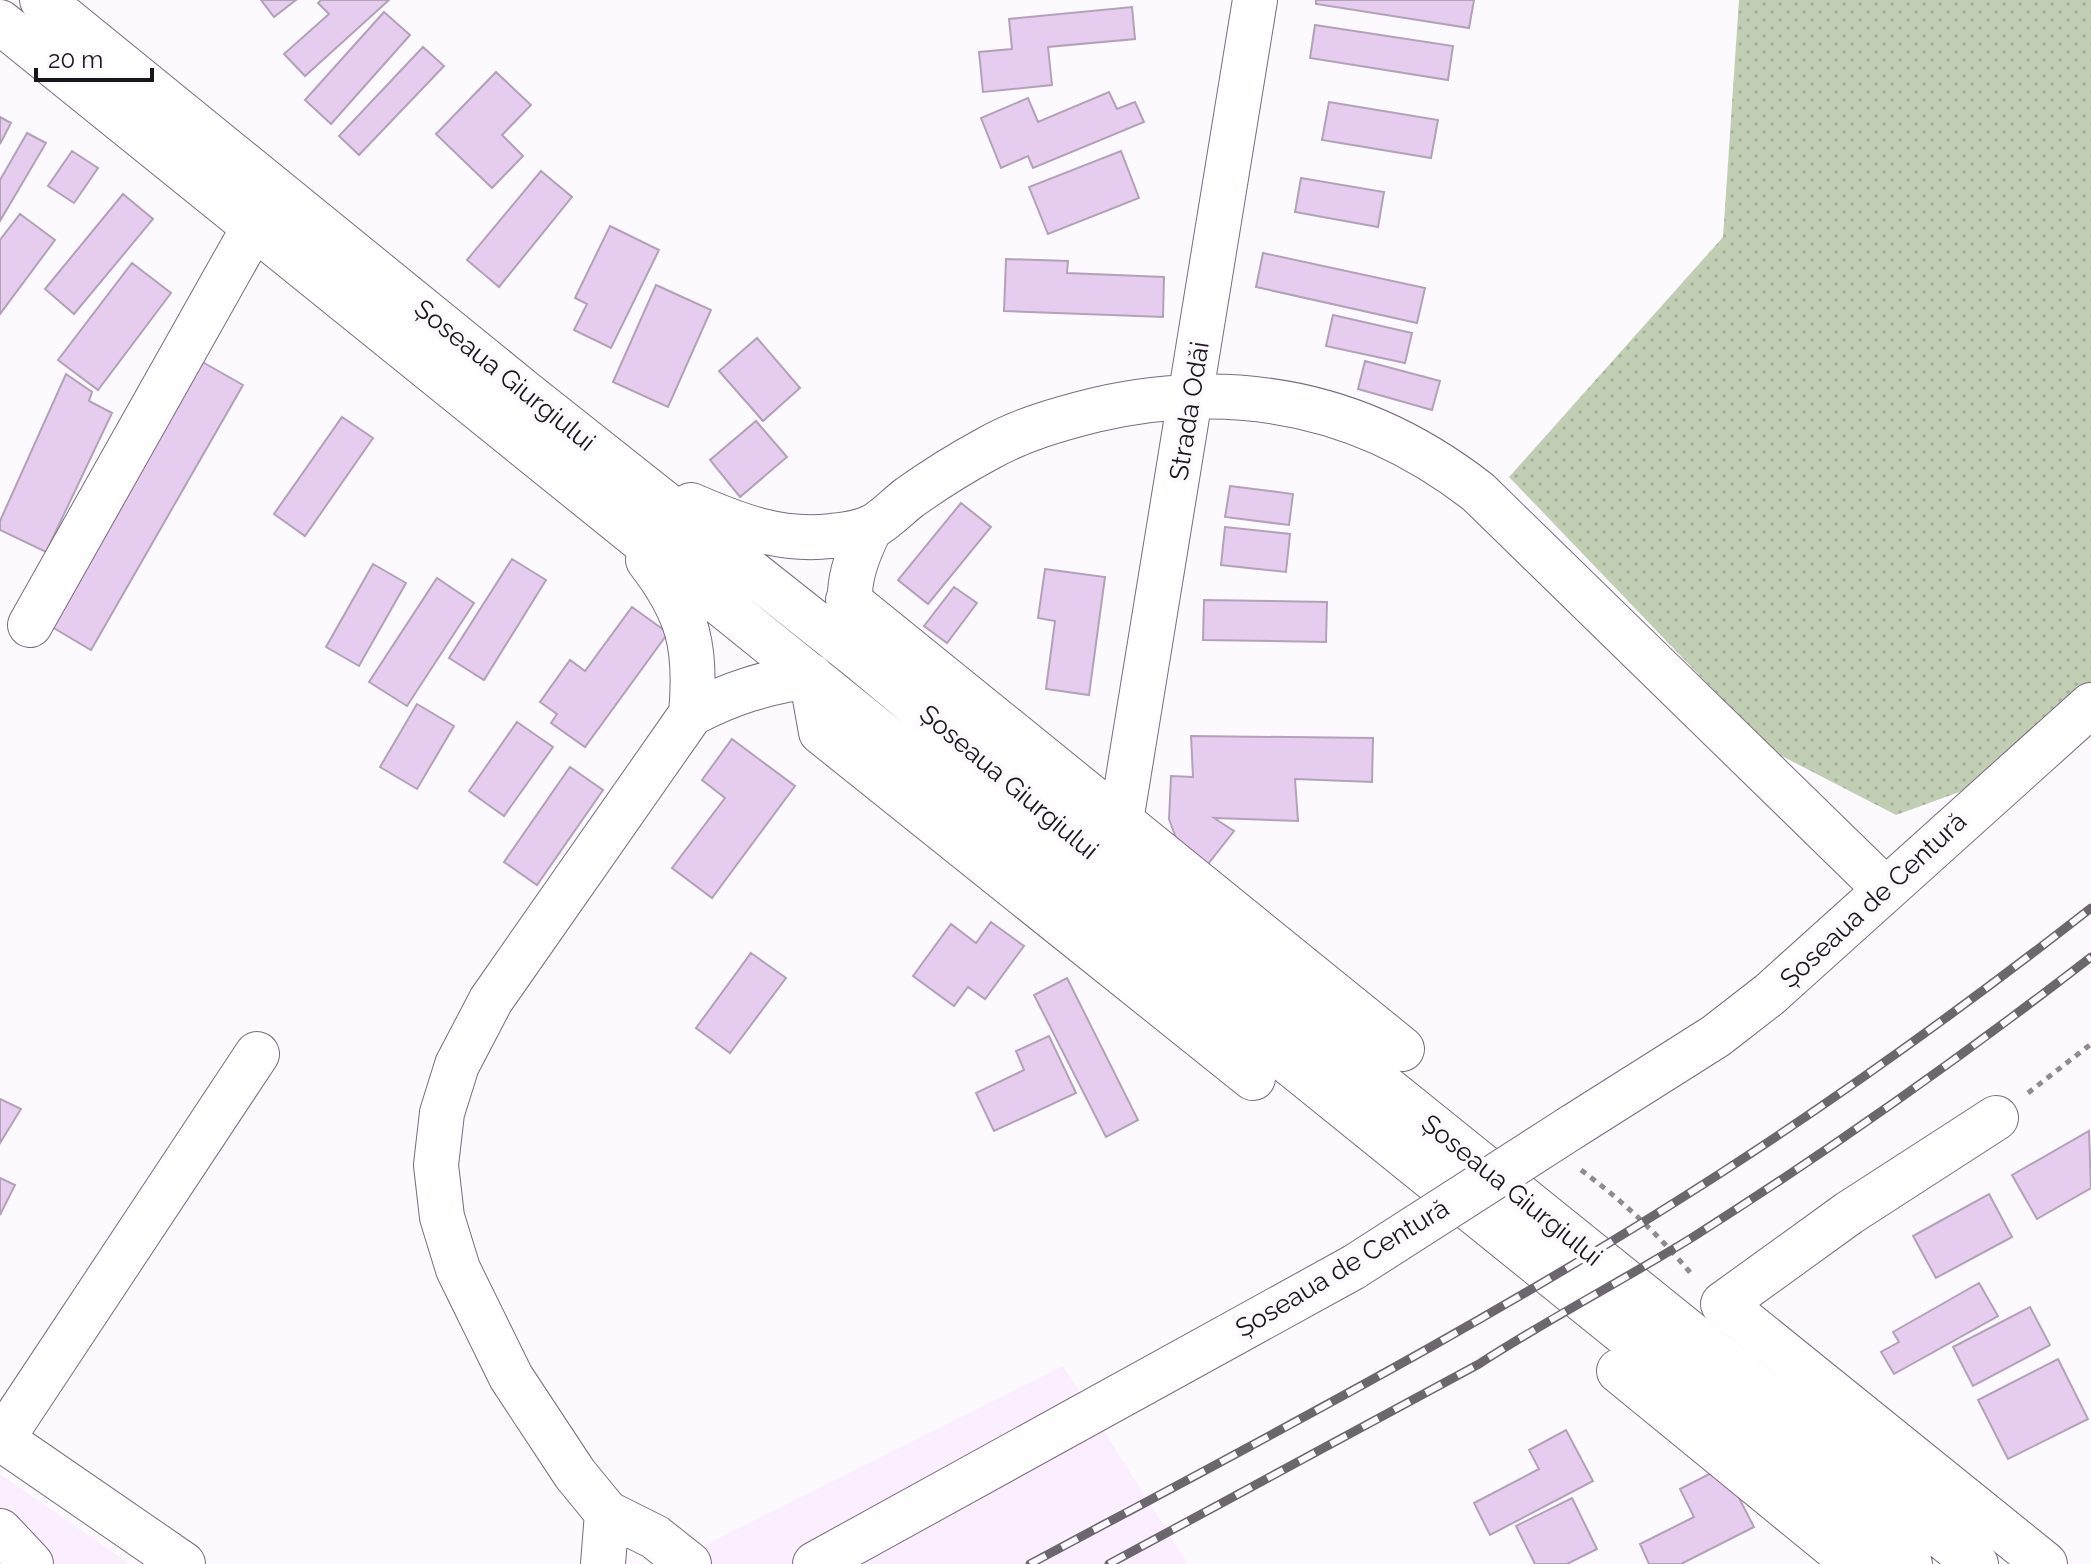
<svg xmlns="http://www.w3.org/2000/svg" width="2091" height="1564" font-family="Raleway,sans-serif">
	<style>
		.built { fill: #fbeeff }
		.grass { fill: url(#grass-dots) }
		.building { fill: #e6ccee; stroke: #b2a2b7; stroke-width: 2 }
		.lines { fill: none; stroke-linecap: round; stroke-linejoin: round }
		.minor-casing { stroke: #7a6b7e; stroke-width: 46 }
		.major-casing { stroke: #7a6b7e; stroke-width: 46 }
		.highway-casing { stroke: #7a6b7e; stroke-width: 46 }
		.path { stroke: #8f8b91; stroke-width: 5; stroke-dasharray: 6 6; stroke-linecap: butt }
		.minor { stroke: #fff; stroke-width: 44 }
		.major { stroke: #fff; stroke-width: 44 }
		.highway { stroke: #fff; stroke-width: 44 }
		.rail-casing { stroke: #6c676e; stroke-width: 9 }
		.rail { stroke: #fdfaff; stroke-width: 6; stroke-dasharray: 18; stroke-linecap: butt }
		.major-bridge-casing { stroke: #7a6b7e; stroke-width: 46; stroke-linecap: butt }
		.major-bridge { stroke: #fff; stroke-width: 44 }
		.labels { text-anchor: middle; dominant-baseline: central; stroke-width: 8; stroke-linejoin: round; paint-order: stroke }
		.street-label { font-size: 26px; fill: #1b151d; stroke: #fdfaff }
	</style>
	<defs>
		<pattern id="grass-dots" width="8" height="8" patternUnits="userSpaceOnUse" patternTransform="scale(2)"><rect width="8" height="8" fill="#c1ceb4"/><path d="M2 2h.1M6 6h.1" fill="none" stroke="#a5b09a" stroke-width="1.8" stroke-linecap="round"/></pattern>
	</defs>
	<rect width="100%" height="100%" fill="#fdfaff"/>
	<path class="built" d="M1063 1366 1188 1564H667Z
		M0 1474 130 1564H0Z"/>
	<path class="grass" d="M1739 0H2091V686L1965 790 1896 815 1772 751 1509 477 1723 237Z"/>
	<path class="building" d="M261 0H296L274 17Z
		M321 0H389L305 76 284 54 329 14 318 3Z
		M1316 0H1474L1469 28 1316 4Z
		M1132 7 1135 39 1048 47 1052 85 983 92 979 52 1012 49 1009 19Z
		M384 12 410 35 331 124 305 100Z
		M1315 25 1453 46 1448 80 1310 58Z
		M423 47 444 66 359 155 339 136Z
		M496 72 531 105 502 135 523 156 492 188 436 134Z
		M1109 92 1117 109 1135 102 1144 122 1033 168 1028 156 1001 168 981 118 1028 98 1038 122Z
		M1329 102 1438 120 1431 158 1322 140Z
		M0 117 11 123 0 144Z
		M27 133 46 143 0 221V180Z
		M72 151 98 168 74 203 48 186Z
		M1121 151 1139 198 1048 234 1029 187Z
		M541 171 572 197 499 287 467 260Z
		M1301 178 1384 192 1378 227 1295 212Z
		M123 194 153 219 74 314 45 289Z
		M20 214 55 240 0 314V240Z
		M610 226 659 250 611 348 574 330 587 304 575 298Z
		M1263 253 1425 288 1417 323 1256 287Z
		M1006 259 1068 261 1067 273 1164 277 1163 317 1004 311Z
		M132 263 171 293 98 390 58 360Z
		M656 285 711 310 668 407 613 382Z
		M1333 315 1412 333 1405 363 1326 346Z
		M757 338 800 388 763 421 719 371Z
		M199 360 243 385 91 650 47 624Z
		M1365 361 1440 381 1432 410 1358 389Z
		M66 374 92 392 89 401 112 413 46 552 0 530V521Z
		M342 417 373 438 305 536 274 514Z
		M756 421 787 457 740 497 710 460Z
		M1230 486 1293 494 1289 525 1225 517Z
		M961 503 991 527 928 604 898 580Z
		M1225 527 1290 534 1286 572 1221 565Z
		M512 559 546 580 484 680 449 658Z
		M373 564 406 583 359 666 326 647Z
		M1045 569 1105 577 1089 695 1046 689 1055 621 1038 618Z
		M437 578 474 603 407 706 369 682Z
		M954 587 977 603 947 643 924 626Z
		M1204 600 1327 602 1326 642 1203 640Z
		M632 607 668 633 585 747 551 723 557 714 540 702 570 660 585 671Z
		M417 704 454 726 417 789 380 767Z
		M517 722 553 747 504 816 469 791Z
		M1191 736 1373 738 1372 782 1295 779 1298 821 1214 818 1234 831 1208 864 1176 838 1169 819 1171 776 1193 777Z
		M732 739 795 786 712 898 672 868 725 798 702 780Z
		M570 767 603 790 537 885 504 862Z
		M991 922 1024 946 985 999 968 987 954 1006 913 976 951 924 976 943Z
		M751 953 786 978 730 1053 696 1028Z
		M1067 978 1138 1120 1106 1137 1034 995Z
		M1049 1036 1076 1093 994 1131 976 1093 1024 1070 1016 1051Z
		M0 1099 21 1109 0 1143Z
		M2089 1131 2091 1188 2037 1219 2012 1175Z
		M0 1178 15 1185 0 1215Z
		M1989 1194 2012 1237 1936 1278 1913 1236Z
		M1979 1283 1998 1316 1894 1374 1881 1352 1899 1342 1893 1332Z
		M2030 1307 2050 1345 1973 1386 1953 1347Z
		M2058 1359 2088 1419 2008 1459 1978 1400Z
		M1566 1430 1593 1481 1490 1535 1474 1503 1539 1469 1529 1450Z
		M1723 1467 1754 1527 1681 1564H1649L1640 1544 1694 1517 1680 1489Z
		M1572 1498 1597 1549 1567 1564H1535L1516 1526Z"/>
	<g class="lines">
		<g class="minor-casing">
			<path id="minor" d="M848 600 1402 1049
				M30 625 254 227
				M811 676 821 732 1253 1078
				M1121 821 1255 0
				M1996 1118 1849 1213 1723 1304 2045 1564
				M1619 1371 1855 1564
				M0 1438 183 1564
				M2 1439 257 1054
				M0 1531 31 1564"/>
		</g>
		<g class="major-casing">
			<path id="major" d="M1572 1127 1716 1036 1770 994 2091 705
				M815 1564 1354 1267"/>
		</g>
		<g class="highway-casing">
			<path id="highway" d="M42 0 524 392 862 660 1082 843 1976 1564
				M0 22 1910 1564
				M691 505C737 525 780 542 831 536 842 535 861 532 872 527 885 520 898 506 910 497 934 480 961 463 987 449 1020 430 1059 419 1095 410 1235 378 1364 403 1478 492L1885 889
				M648 560C689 613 697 648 691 714
				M862 660C845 605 844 579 871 527
				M603 1564 607 1513
				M689 1564 655 1537 607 1513 575 1474 511 1377 458 1269 442 1217 436 1165 442 1113 457 1065 491 1000 691 714C731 693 766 682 811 676"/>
		</g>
		<path class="path" d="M2028 1093 2091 1044
			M1581 1170C1623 1201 1660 1236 1693 1276"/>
		<use href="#minor" class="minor"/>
		<use href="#major" class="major"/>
		<use href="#highway" class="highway"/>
		<g class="rail-casing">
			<path id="rail" d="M1030 1564C1273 1434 1519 1306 1750 1154 1867 1077 1981 994 2091 908
				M1109 1564 1479 1364C1548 1319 1622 1281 1693 1237 1830 1150 1963 1056 2091 957"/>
		</g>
		<use href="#rail" class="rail"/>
		<g class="major-bridge-casing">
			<path id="major-bridge" d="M1354 1267 1572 1127"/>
		</g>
		<use href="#major-bridge" class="major-bridge"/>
	</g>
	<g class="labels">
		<g class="street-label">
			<text transform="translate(505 375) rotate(39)">Șoseaua Giurgiului</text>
			<text transform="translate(1189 411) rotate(-81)">Strada Odăi</text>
			<text transform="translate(1009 782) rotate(40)">Șoseaua Giurgiului</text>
			<text transform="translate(1873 900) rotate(-43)">Șoseaua de Centură</text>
			<text transform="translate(1512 1190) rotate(39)">Șoseaua Giurgiului</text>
			<text transform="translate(1342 1268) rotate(-31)">Șoseaua de Centură</text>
		</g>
	</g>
	<path d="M36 68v12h116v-12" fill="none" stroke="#1b151d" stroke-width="4"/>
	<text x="48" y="68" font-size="24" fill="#1b151d" stroke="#fdfaff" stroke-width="6" paint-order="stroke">20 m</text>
</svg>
